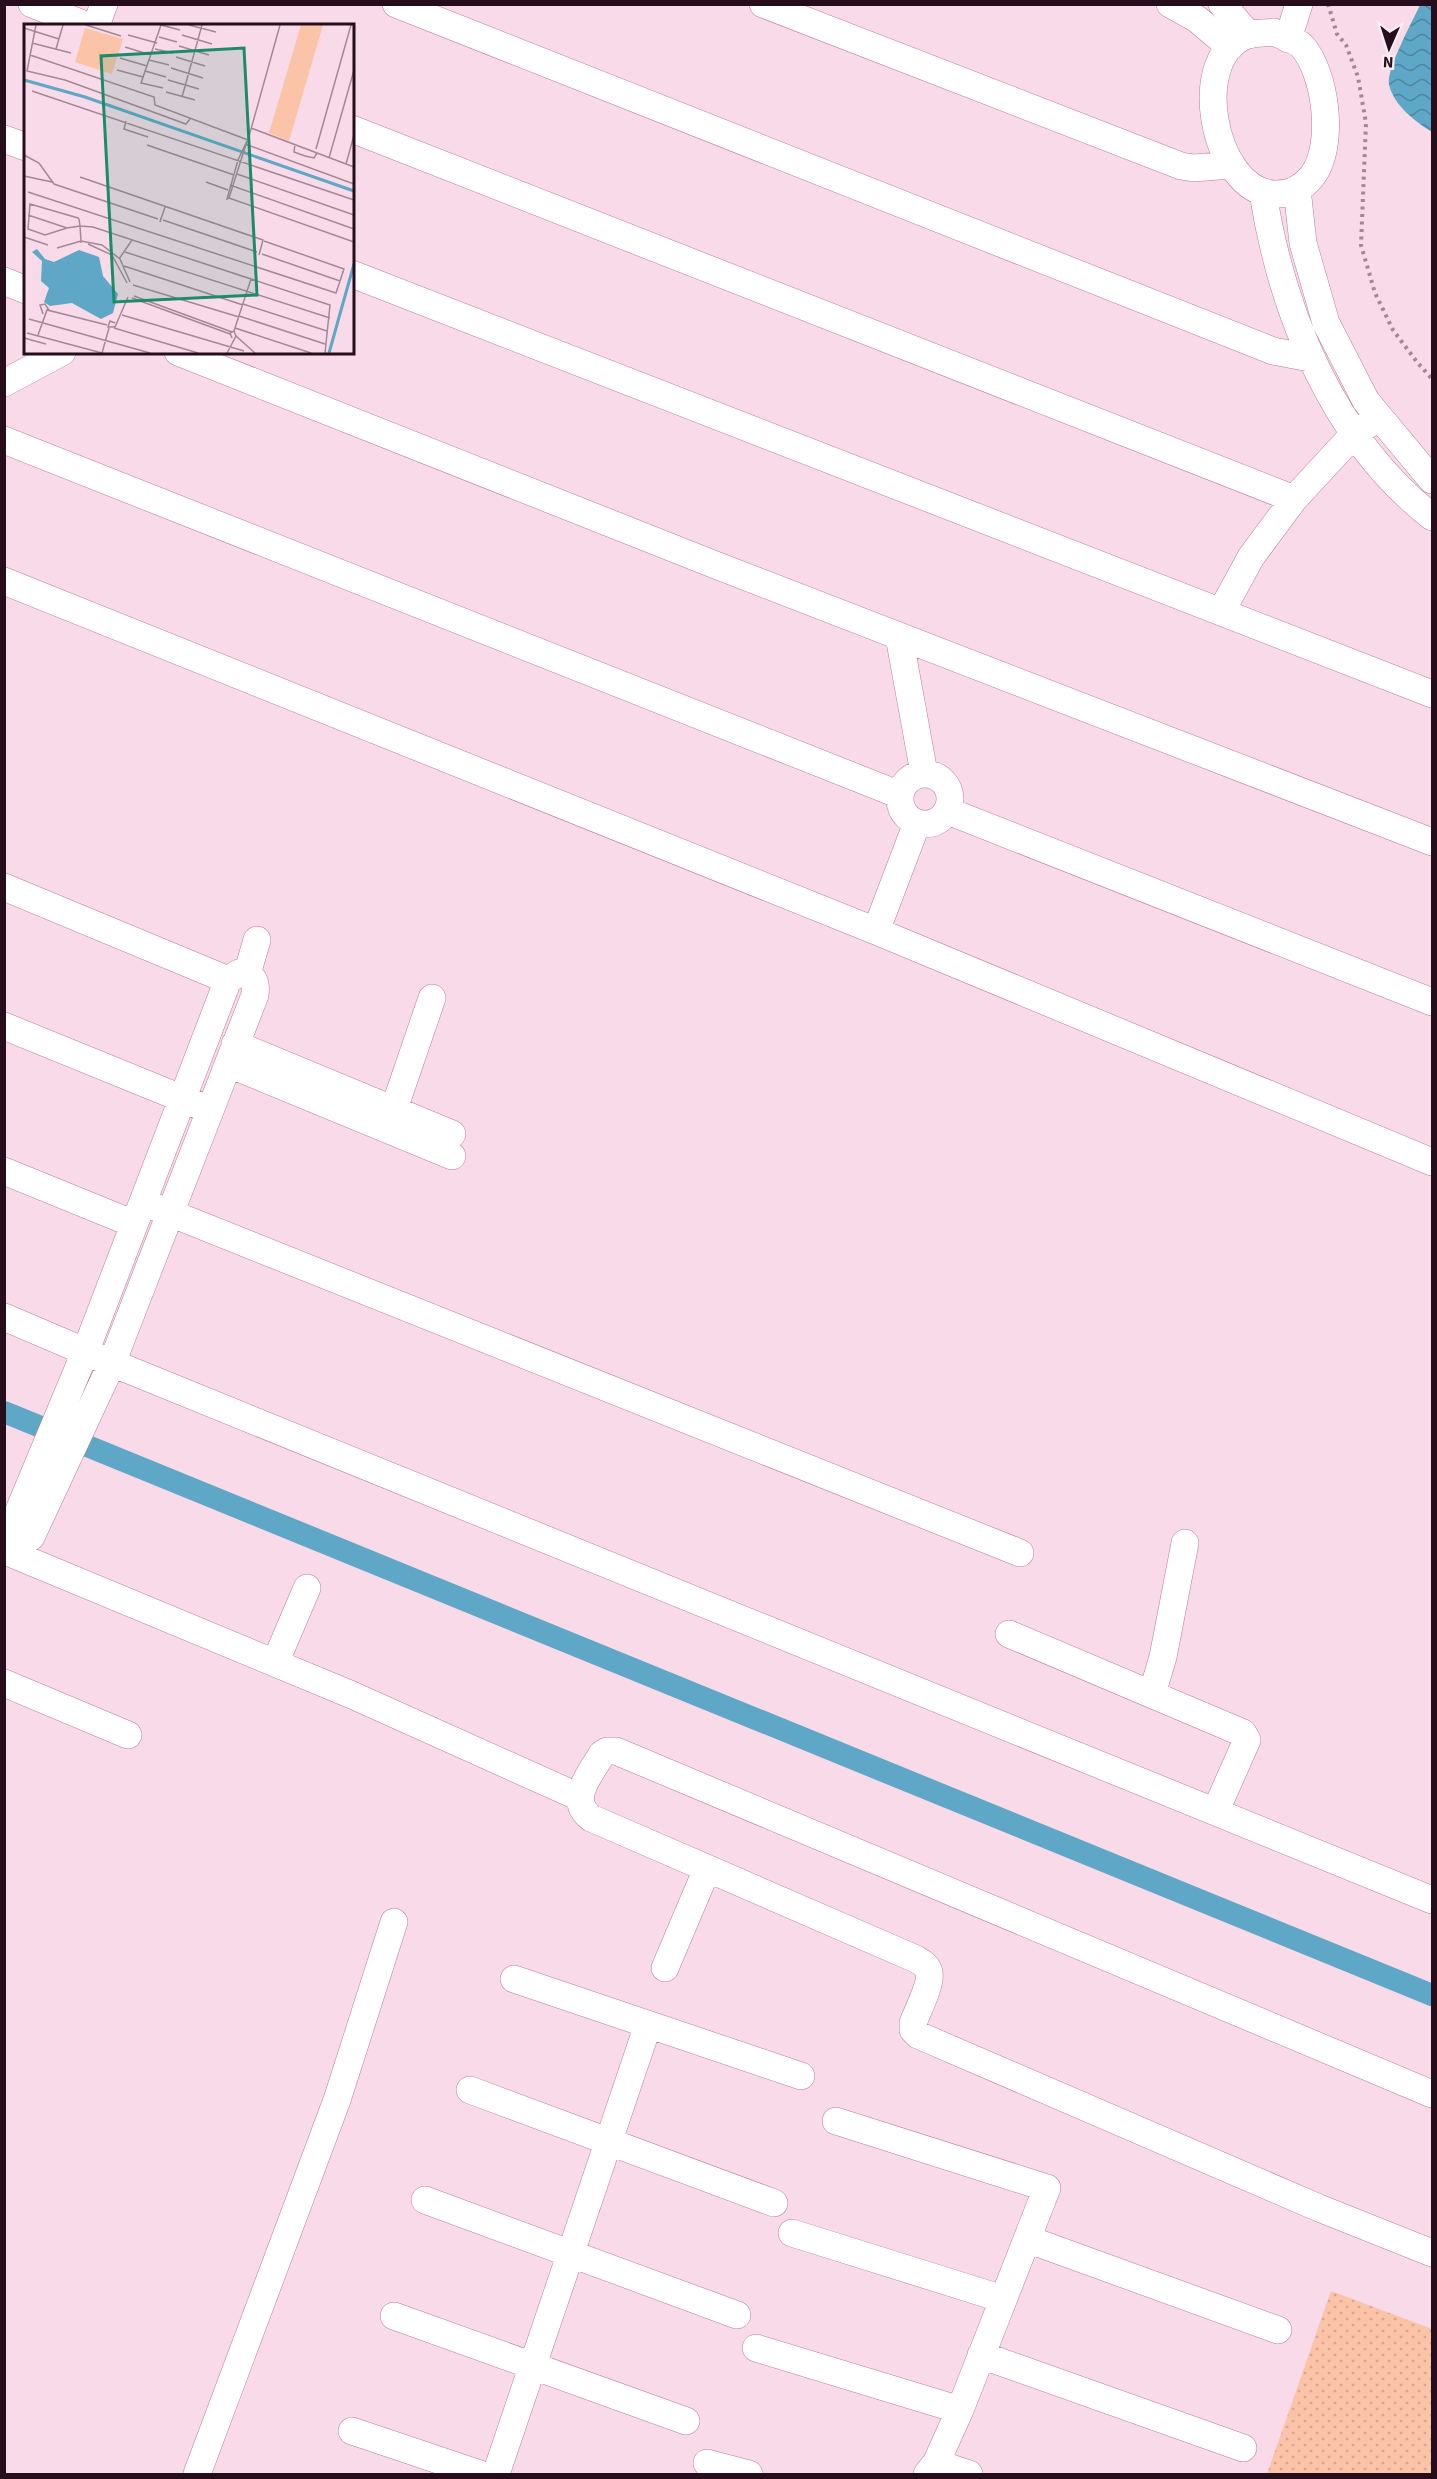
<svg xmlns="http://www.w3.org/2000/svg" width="1437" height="2479" font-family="'Source Sans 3',sans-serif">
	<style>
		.grass { fill: url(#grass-dots) }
		.water { fill: url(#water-waves) }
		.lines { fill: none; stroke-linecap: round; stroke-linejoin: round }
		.canal { stroke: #5ea7c6; stroke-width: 22 }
		.minor-casing { stroke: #be7b9d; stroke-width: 28 }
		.path { stroke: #a38795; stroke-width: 4; stroke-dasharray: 3 4.5; stroke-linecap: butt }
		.minor { stroke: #fff; stroke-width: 27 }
		.inset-river { fill: none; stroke: #5ea7c6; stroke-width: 3 }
		.inset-road { fill: none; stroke: #a48896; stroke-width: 1.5 }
		.view { fill: #1b8b6a; fill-opacity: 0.15; stroke: #1b8b6a; stroke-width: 3 }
		.inset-edge { fill: none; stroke: #260d1b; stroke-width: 3 }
	</style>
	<defs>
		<pattern id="grass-dots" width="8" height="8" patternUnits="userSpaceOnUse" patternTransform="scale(1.5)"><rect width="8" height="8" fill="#fbc3a8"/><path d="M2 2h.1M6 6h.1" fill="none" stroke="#d7a690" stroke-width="1.8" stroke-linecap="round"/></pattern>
		<pattern id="water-waves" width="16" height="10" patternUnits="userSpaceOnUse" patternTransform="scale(1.5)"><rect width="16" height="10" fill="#5ea7c6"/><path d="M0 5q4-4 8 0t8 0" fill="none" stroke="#4d86a0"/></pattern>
	</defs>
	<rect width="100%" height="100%" fill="#f8dae8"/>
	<path class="grass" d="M1331 2291 1432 2329V2474H1267Z"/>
	<path class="water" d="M1420 5H1432V132C1416 122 1393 105 1389 84 1386 70 1413 20 1420 5Z"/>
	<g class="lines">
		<path class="canal" d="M4 1412 1432 1995"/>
		<g class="minor-casing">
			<path id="minor" d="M32 4 88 26
				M396 4 1273 351 1310 358
				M763 4 1181 166 1194 168 1230 165
				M1170 4 1197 19 1230 47
				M1222 4 1249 35
				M96 26 104 4
				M1274 32C1282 36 1296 40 1302 46 1326 73 1335 145 1313 175 1303 188 1290 195 1274 194 1212 191 1186 51 1251 34 1258 33 1266 33 1274 32Z
				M1288 39 1299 4
				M352 129 1294 499
				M4 139 26 147
				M1297 189 1303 243 1326 323 1366 401 1432 480
				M1263 193C1282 314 1334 440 1432 517
				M352 274 1432 694
				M4 281 26 290
				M178 352 718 566 1432 842
				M4 383 62 352
				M4 440 900 795
				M4 581 876 931 1432 1162
				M1221 612 1251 557 1294 499 1355 433 1369 424
				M899 636 924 773
				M900 799a25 25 0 1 1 50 0a25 25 0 1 1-50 0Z
				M948 811 1432 1002
				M4 887 228 980
				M876 931 917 823
				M239 973C253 974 257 981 255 995L112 1363 31 1537 12 1548V1527L86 1350 228 980Z
				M247 974 257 940
				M4 1026 198 1105
				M235 1044 452 1134
				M229 1064 452 1156
				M394 1109 432 998
				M4 1171 134 1224
				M155 1207 1020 1553
				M4 1317 112 1363 1432 1900
				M10 1553 352 1695 579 1797
				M1009 1634 1243 1733 1247 1740 1216 1810
				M275 1663 307 1588
				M4 1683 128 1735
				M1152 1694 1163 1657 1185 1543
				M665 1968 707 1869
				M514 1979 801 2076
				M470 2090 774 2203
				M1432 2094 616 1751H607L602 1754C590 1775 567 1799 591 1818L916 1959C921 1962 927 1965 929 1972 932 1983 917 2012 913 2023V2030L918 2035 1319 2208 1432 2253
				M836 2121 1047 2188 960 2410 936 2463 927 2474
				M425 2200 737 2315
				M792 2233 1003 2299
				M1027 2239 1278 2330
				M394 2316 686 2421
				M756 2348 960 2410
				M981 2355 1243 2448
				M352 2431 480 2474
				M707 2463 749 2474
				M936 2463 969 2474
				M197 2474 337 2100 394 1922
				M496 2474 648 2025"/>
		</g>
		<path class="path" d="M1328 4 1337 34 1346 45 1358 77 1366 123 1361 245 1375 293 1393 330 1417 362 1432 379"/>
		<use href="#minor" class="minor"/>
	</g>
	<g transform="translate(24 24)">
		<rect width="330" height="330" fill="#f8dae8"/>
		<path d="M277 1H299L265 117 245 109ZM61 4 99 15 88 50 51 38Z" fill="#fbc3a8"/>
		<path d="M13 225 21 235 30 238 55 226 75 233 79 252 94 270 89 289 77 295 48 279 26 282 20 278 25 264 17 257 18 237 8 228Z" fill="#5ea7c6"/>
		<path class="inset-river" d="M0 56 61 73 330 167M305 329 330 240"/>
		<path class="inset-road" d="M12 1 3 47 41 56 162 100 166 95M62 1 97 12M165 1 192 8M0 4 35 15M104 11 133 19M158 11 188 20M135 13 153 18M8 19 47 29M155 22 185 31M101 23 127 31M32 25 39 1M131 25 149 29M6 31 130 73 131 81 224 116M152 33 181 42M96 34 123 42M125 36 145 41M147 44 179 54M93 46 119 53M121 47 142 53M144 56 175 65M139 64 117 59 137 1 156 6M8 67 330 176M142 68 171 76M158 73 178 1M102 97 100 105 124 113M227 104 330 143M224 116 256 1M223 117 205 174 203 175 214 136ZM221 120 330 160M271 120 270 128 281 132 290 134 293 129M123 121 210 151M292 125 327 1M0 131 15 139 30 160 134 195M305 134 330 46M322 140 330 111M213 150 330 191M0 152 28 158M56 153 239 216 235 231 236 227M182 158 204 166M206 161 330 205M4 168 312 269 320 245 240 217M205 174 330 218M4 191 43 204M137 194 136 198 141 183M139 196 233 228M0 213 24 221M57 219V217L56 202 55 195 54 194 6 180 4 205 21 211 43 204 56 202 69 203 306 281 301 329M64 220 88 231 103 259M33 224 57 217 78 221 96 235 106 258M101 228 306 294M238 230 316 257M95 235 108 216M100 242 219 281M109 261 215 293M110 272 208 308M108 274 206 310M219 280 303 307M19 290 16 281 21 280 25 286M98 291 220 327M215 292 301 320M5 295 126 329M91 299 86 297 84 303H91L104 273M90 304 174 329M211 304 287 329M210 307 227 255M3 309 78 329M14 311 23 286 83 301M212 312 231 329M0 314 22 320M78 329 85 304M203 329 212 312 210 307 206 309 208 314"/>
		<path class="view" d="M220 24 233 271 90 278 77 32Z"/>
		<rect width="330" height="330" class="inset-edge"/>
	</g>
	<rect width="1437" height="2479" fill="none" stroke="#260d1b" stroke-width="12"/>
	<g transform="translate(1389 48) rotate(183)" stroke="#fbecf3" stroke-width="4.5" paint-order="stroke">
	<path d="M0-4.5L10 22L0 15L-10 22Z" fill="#260d1b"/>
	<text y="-9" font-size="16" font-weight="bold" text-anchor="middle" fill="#260d1b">N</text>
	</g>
</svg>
